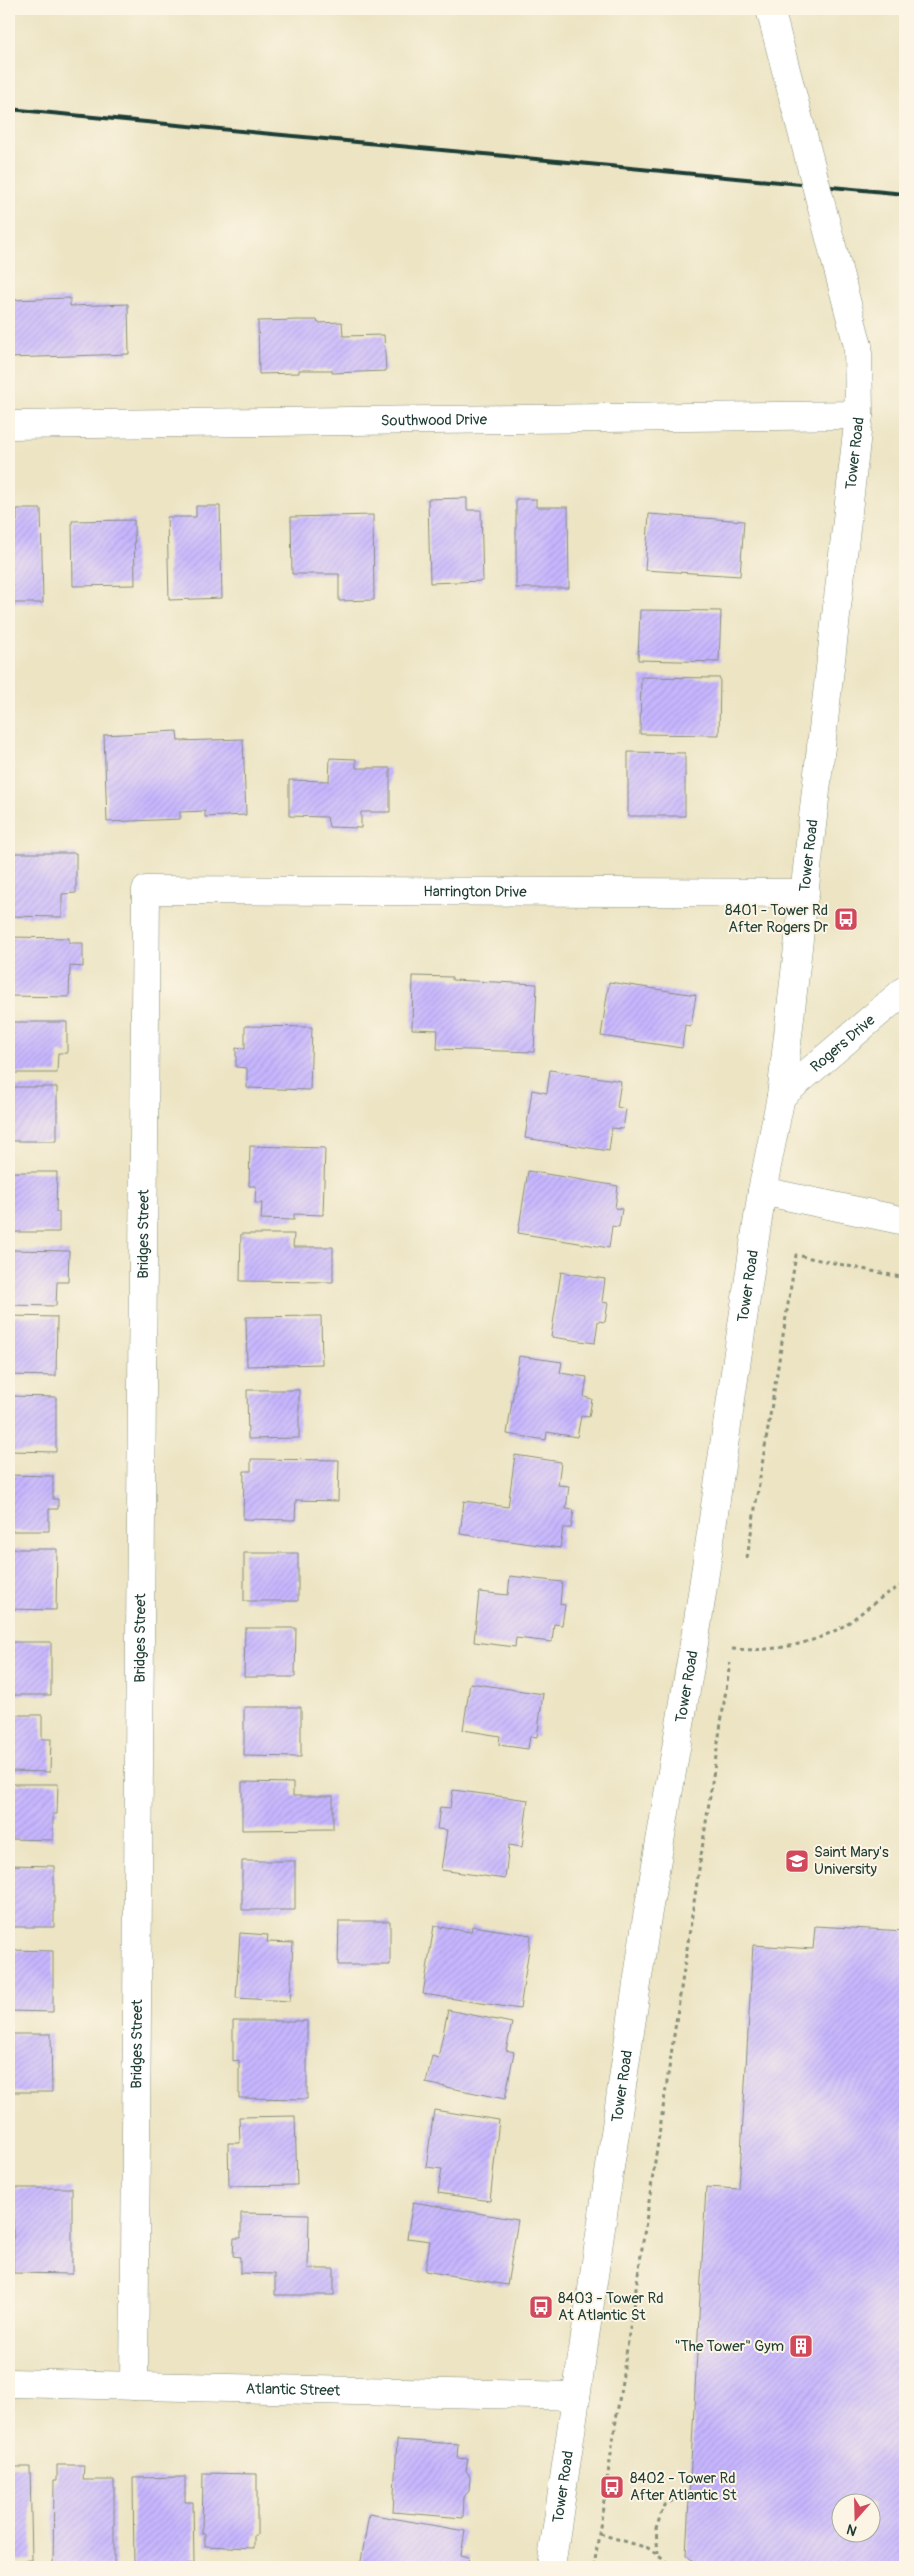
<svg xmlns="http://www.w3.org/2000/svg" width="914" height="2576" font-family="Pangolin,sans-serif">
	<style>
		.building { fill: url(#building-hatch); fill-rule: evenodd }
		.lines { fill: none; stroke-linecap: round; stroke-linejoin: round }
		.minor-casing { stroke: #86907c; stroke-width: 29 }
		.path { stroke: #86907c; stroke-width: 3; stroke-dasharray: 4 4; stroke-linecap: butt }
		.minor { stroke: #fff; stroke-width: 28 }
		.rail { stroke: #1f3d34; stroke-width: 4 }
		.minor-bridge-casing { stroke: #86907c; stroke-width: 29; stroke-linecap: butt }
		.minor-bridge { stroke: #fff; stroke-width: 28 }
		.labels { text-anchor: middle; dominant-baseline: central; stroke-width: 4; stroke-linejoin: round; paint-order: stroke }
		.street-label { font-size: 15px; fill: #1f3d34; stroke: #fcf5e5 }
		.poi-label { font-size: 15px; fill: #1f3d34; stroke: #fcf5e5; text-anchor: start }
	</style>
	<defs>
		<pattern id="building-hatch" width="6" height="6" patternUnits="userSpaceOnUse" patternTransform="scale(1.25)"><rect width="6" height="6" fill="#c7b6ff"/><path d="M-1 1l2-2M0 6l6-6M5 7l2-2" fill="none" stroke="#aa9ddb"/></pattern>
	</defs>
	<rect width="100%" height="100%" fill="#fcf5e5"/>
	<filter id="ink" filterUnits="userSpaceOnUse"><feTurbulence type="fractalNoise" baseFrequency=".02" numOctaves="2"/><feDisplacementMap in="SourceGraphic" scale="10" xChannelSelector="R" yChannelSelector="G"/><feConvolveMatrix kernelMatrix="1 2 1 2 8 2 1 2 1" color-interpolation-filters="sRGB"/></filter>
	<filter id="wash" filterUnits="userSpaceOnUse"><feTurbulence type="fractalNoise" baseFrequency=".0096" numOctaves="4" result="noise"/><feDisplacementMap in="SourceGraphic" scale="20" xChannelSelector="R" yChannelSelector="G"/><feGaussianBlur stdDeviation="1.12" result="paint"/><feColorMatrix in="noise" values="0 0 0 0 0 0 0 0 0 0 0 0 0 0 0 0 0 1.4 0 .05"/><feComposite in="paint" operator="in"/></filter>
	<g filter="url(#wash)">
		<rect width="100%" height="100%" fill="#ece4c3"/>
		<g id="blocks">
			<path class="building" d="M70 298V306L128 304 129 354 9 358V300Z
				M298 320H317L318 323 342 322 343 336 384 335 386 371 332 373V370H299V373L259 374 258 321Z
				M467 498V510H481L483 581 430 583 428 499Z
				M516 499H536V507H568L569 588H516Z
				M196 506H220L222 598 169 600 167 517H196Z
				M17 509H41L43 603H9V521H17Z
				M649 514 744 521 740 576 645 570Z
				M373 515 374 600 339 601V574H292L291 517Z
				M134 520 135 585 73 586 72 521Z
				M640 610 721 611 719 662 638 660Z
				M641 677 720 678 719 735 640 734Z
				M177 731 178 741 243 739 246 815 205 817V811L180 812V819L107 822 104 735Z
				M628 752 685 753V816H628Z
				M330 758 356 759V768H390V812H361V828L329 827 327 817 289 816V780L329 781Z
				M9 853H76V893L62 894V917L9 916Z
				M9 937 69 938V943H83V967L70 966 69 997 9 996Z
				M413 976 452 977V980L537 984 534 1052 437 1049 438 1030 412 1029Z
				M609 982 696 995 691 1026 685 1025 682 1048 601 1036Z
				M9 1022H67V1053H58L57 1073H9Z
				M245 1026 312 1027 310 1090 247 1088V1068L236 1067V1048L245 1049Z
				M550 1070 621 1081 617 1107 626 1109 623 1129 612 1128 609 1151 525 1138 532 1090 547 1093Z
				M9 1087H57V1141H9Z
				M250 1146 325 1148 323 1215 294 1214V1220L261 1219 262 1203H255L256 1186H249Z
				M528 1171 618 1186 615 1208 622 1209 619 1227 612 1226 609 1248 518 1233Z
				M9 1172H57L56 1212H59V1232H9Z
				M241 1234H294L293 1247H333V1282L240 1281Z
				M9 1250 69 1251 68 1282H57L56 1306 9 1305Z
				M561 1272 605 1279 602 1302 608 1303 605 1322 598 1321 595 1343 551 1337Z
				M9 1316 57 1317 56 1376 9 1375Z
				M321 1316 322 1364 247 1366 246 1317Z
				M519 1356 562 1362 560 1373 587 1377 584 1397 592 1399 589 1417 581 1416 577 1437 547 1432 546 1440 507 1434Z
				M247 1390H299V1438L248 1439Z
				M9 1396 56 1397V1452L9 1451Z
				M515 1455 561 1462 558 1485 569 1486 566 1509 574 1510 571 1528H563L560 1548 460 1534 464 1501 508 1507Z
				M251 1459 339 1460 338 1501 296 1500 295 1520 243 1519 244 1471H251Z
				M9 1475 53 1476V1499H58V1509H49V1531H9Z
				M9 1549H57L56 1610 9 1609Z
				M244 1553H298V1601H244Z
				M510 1576 562 1582 560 1604 565 1605 562 1625 554 1624 552 1642 516 1638 515 1647 474 1642 479 1592 508 1595Z
				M245 1628H296L295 1677H244Z
				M9 1642H51V1695H9Z
				M470 1683 543 1694 537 1737 530 1736 528 1749 499 1745 500 1736 463 1730Z
				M244 1707H301V1757L244 1756Z
				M9 1715H42V1739H51L50 1772 9 1771Z
				M242 1782 293 1783V1796H333V1829L242 1830Z
				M9 1784H58L57 1814H53V1840L9 1839Z
				M453 1790 528 1800 522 1847 509 1845 505 1879 441 1870 447 1830 437 1829 440 1807 450 1808Z
				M242 1861H295V1910H242Z
				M9 1865 54 1866V1927H9Z
				M339 1921H390V1965H338Z
				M434 1926 471 1932 472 1926 531 1935 520 2009 423 1994Z
				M815 1926 905 1931V2567H700L686 2555 706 2187 739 2189 753 1945 813 1949ZM842 2504H872V2534H842Z
				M240 1933 268 1935 267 1942 293 1943 290 2001 236 1998Z
				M9 1950 53 1951V2012L9 2011Z
				M448 2010 512 2023 506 2050 514 2052 505 2099 426 2083 432 2056 438 2058Z
				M233 2021H307V2099L239 2098V2060L233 2061Z
				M9 2034H51L52 2092H9Z
				M434 2110 499 2120 490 2201 438 2193 442 2169 426 2167Z
				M295 2116 297 2185 229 2186 228 2143H240L239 2117Z
				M13 2188H72V2274L13 2273Z
				M413 2202 518 2220 507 2285 425 2271 430 2241 407 2238Z
				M241 2213 309 2214 308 2269H334V2295H275V2274L240 2273V2257L233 2256 234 2238H241Z
				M397 2440 458 2444 457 2458 468 2459 466 2470 470 2477 469 2491 464 2497 463 2518 393 2512Z
				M57 2465H84L83 2480H114V2567H53L54 2480H57Z
				M9 2467H30L32 2560 9 2561Z
				M203 2473 257 2474V2535H254V2548L205 2546V2534H202Z
				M185 2477V2502H193L194 2563 186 2564V2567H134L133 2478Z
				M369 2514 465 2531 461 2555 469 2557 467 2567H360Z"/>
		</g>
	</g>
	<g filter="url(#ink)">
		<use href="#blocks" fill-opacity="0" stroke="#86907c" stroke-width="1"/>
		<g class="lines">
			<g class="minor-casing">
				<g id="minor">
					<path id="s1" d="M9 425 859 415"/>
					<path id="s2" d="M781 1096 905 990"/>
					<path d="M762 1191 905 1221"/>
					<path id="s3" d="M9 2383 576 2396"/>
					<path id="s4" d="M134 2386 146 890 805 893"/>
					<path id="s5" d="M551 2567 646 1923 698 1620 762 1191 781 1096 859 415 858 346"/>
				</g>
			</g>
			<path class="path" d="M747 1558 796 1255 905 1278
				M732 1649C771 1652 815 1645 848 1623 867 1609 883 1594 905 1584
				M600 2534 648 2548 673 2567
				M658 2554 656 2529 664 2505 680 2497
				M594 2567 730 1663"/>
			<use href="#minor" class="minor"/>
			<path class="rail" d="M9 109 905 194"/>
			<g class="minor-bridge-casing">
				<path id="minor-bridge" d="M770 9 858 346"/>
			</g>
			<use href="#minor-bridge" class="minor-bridge"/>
		</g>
	</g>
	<defs>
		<g id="bus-square" transform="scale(1.25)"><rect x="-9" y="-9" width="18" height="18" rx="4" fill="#d1495b" stroke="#fcf5e5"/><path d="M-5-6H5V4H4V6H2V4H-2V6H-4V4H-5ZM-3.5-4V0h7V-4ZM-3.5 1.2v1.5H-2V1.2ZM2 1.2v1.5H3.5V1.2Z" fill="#fff"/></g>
		<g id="university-square" transform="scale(1.25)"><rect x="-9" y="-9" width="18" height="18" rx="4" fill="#d1495b" stroke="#fcf5e5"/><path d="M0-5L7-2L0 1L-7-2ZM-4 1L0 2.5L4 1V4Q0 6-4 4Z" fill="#fff"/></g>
		<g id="building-square" transform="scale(1.25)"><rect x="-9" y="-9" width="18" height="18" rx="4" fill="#d1495b" stroke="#fcf5e5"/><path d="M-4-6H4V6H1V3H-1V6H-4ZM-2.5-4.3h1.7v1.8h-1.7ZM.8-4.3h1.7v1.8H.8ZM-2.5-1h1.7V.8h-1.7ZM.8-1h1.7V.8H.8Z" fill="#fff"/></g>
	</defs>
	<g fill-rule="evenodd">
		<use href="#bus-square" x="846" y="919"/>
		<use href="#university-square" x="797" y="1861"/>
		<use href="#bus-square" x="541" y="2307"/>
		<use href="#building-square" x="801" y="2346"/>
		<use href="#bus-square" x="612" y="2487"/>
	</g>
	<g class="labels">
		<g class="street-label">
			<text stroke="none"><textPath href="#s1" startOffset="425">Southwood Drive</textPath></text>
			<text stroke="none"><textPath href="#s5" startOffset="2136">Tower Road</textPath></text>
			<text stroke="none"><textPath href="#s5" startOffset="1731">Tower Road</textPath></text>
			<text stroke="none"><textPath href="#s4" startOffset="1825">Harrington Drive</textPath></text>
			<text stroke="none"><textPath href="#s2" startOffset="81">Rogers Drive</textPath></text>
			<text stroke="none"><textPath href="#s4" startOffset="1152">Bridges Street</textPath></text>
			<text stroke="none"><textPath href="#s5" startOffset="1296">Tower Road</textPath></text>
			<text stroke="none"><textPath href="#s4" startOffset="748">Bridges Street</textPath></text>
			<text stroke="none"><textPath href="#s5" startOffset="891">Tower Road</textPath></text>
			<text stroke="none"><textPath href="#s4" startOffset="342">Bridges Street</textPath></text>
			<text stroke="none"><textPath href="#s5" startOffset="486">Tower Road</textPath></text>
			<text stroke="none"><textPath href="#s3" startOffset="284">Atlantic Street</textPath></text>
			<text stroke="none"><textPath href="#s5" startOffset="81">Tower Road</textPath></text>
		</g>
		<g class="poi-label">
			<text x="828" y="910" text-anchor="end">8401 - Tower Rd<tspan x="828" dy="17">After Rogers Dr</tspan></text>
			<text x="814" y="1852">Saint Mary's<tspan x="814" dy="17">University</tspan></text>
			<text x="558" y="2298">8403 - Tower Rd<tspan x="558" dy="17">At Atlantic St</tspan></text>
			<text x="784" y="2346" text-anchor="end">"The Tower" Gym</text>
			<text x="630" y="2478">8402 - Tower Rd<tspan x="630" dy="17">After Atlantic St</tspan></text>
		</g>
	</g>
	<rect width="914" height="2576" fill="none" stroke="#fcf5e5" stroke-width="30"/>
	<g transform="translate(856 2518) rotate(200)"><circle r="24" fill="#fcf5e5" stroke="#a4ab9e"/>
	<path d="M0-4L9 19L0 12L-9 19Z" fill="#d1495b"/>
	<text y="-8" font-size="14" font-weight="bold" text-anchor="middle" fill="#1f3d34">N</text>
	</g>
</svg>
